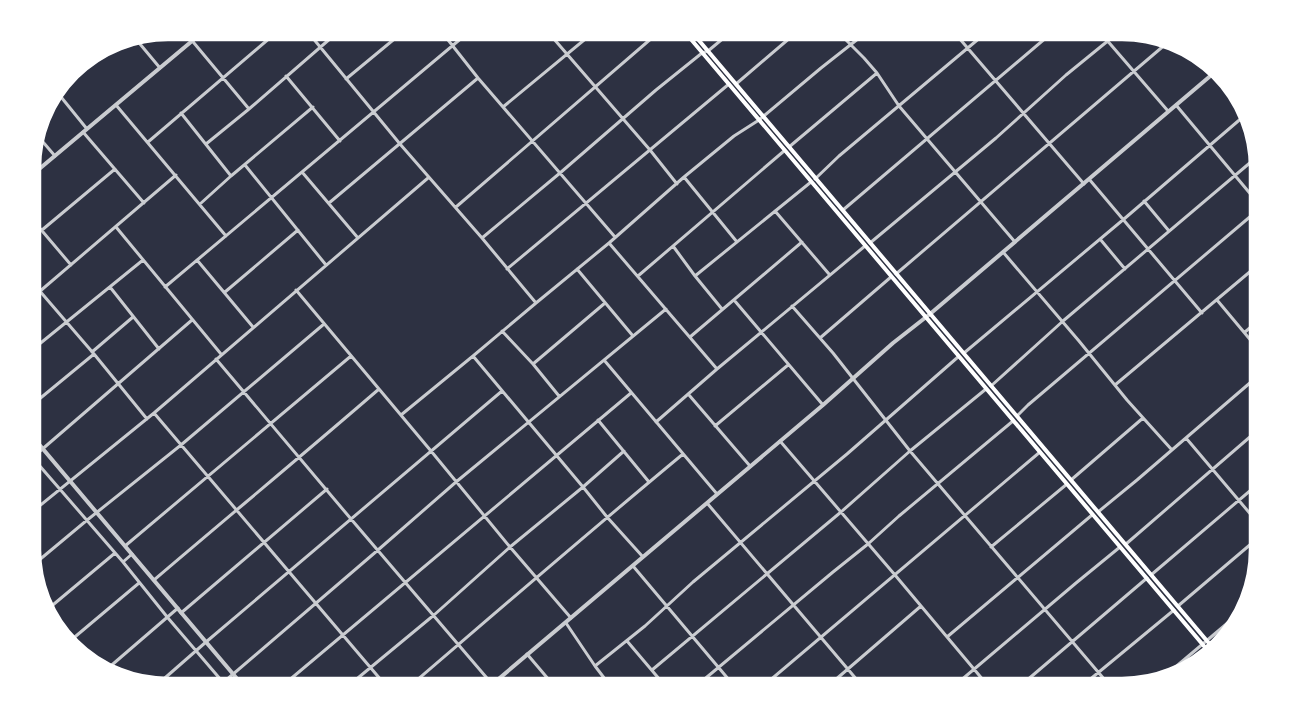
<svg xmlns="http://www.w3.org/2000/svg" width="1290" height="718" font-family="Lato,sans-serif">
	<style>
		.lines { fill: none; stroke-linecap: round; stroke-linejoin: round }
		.minor { stroke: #caccd0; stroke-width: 3 }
		.tertiary { stroke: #caccd0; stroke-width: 4 }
		.secondary { stroke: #fff; stroke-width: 4 }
		.rim { fill: none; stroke: #fff; stroke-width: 2.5 }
	</style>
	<rect width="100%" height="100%" fill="#2d3142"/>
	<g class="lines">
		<path class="minor" d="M184 31 249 109
			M307 31 400 144 482 238 536 303
			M441 31 478 78 615 237
			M547 31 650 150 677 184
			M837 31 864 58 877 73 899 106 1015 242
			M953 31 1084 184
			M1099 31 1168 111
			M135 38 160 68
			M286 76 340 141
			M346 79 404 31
			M736 84 798 31
			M58 91 112 44
			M57 92 87 129
			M116 105 226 236
			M1176 105 1258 203
			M503 107 595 31
			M181 113 231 176
			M83 132 144 203
			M37 135 55 156
			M148 142 278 31
			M206 144 249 109 339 31
			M789 147 877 73
			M245 165 326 265
			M302 172 358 238
			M684 177 737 242
			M815 179 839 156 988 31
			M1089 179 1202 313
			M1144 201 1169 231
			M329 203 478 78
			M200 204 231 176 313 107
			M456 207 660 31
			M843 210 1054 31
			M775 211 829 274
			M32 219 71 265
			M116 227 221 354
			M42 230 115 169
			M482 238 560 173 656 90 702 53 708 51 732 31
			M1100 239 1125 269
			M609 243 717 369
			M870 243 996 138 1066 75 1120 31
			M673 246 695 276 722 309
			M1003 252 1079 341 1127 400 1172 450
			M197 260 253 327
			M507 269 729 84
			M577 269 633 336
			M896 274 1167 43
			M638 276 784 151
			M695 276 811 182
			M32 282 94 354 147 419
			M110 287 159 349
			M165 287 470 31
			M296 290 431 451 510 547 571 618
			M225 292 298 230
			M32 298 176 175
			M734 300 823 405
			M1217 300 1258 349
			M792 306 833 353 910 451 1110 686
			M502 331 533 364 559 396
			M1245 332 1258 321
			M690 337 802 242
			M820 338 891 277
			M32 350 143 260
			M92 352 133 317
			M964 353 1124 219 1244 116
			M473 356 583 487 607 517 643 557
			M216 359 351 519 492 684
			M604 360 717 494
			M533 364 605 303
			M1115 385 1258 265
			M991 386 1063 321 1258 156
			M689 395 750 466
			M32 405 94 354
			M154 413 387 687
			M401 415 473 356 536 303 609 243 684 177 734 136 759 120 821 68 868 31
			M1017 416 1028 405 1258 210
			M598 420 649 482
			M656 422 717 369 865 246
			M715 426 788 365
			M1186 438 1258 523
			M780 441 895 575 989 687
			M32 457 123 562 168 618 227 687
			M32 458 192 320
			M1071 480 1143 418
			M707 503 863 687
			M32 512 154 413 428 178
			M1098 512 1137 480 1258 376
			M1126 544 1258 430
			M125 546 351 356
			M991 547 1067 484
			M123 562 132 554
			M32 566 86 521 181 445 324 324
			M633 566 735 687
			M1151 575 1258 484
			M154 580C229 516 305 453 379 389
			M1178 606 1258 538
			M48 609 115 553
			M181 613 327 489
			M566 623 595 666 611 687
			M947 637 1092 515
			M70 641 139 583
			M627 641 666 687
			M527 654 555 687
			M595 666 645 626 693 582 847 454 958 357
			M106 670 178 608
			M652 670 841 512 910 451 986 389
			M1166 675 1243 610
			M158 684 206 642 502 391
			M1082 686 1174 610
			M218 687 378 550 456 482 666 309
			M281 687 631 393
			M347 687 434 615 510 547 583 487 624 451
			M409 687C500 609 590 531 683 454
			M695 687 833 572 868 544 899 516 1013 421
			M762 687 1040 452
			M827 687 921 606
			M953 687 1076 583 1120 547
			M1019 687 1147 578"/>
		<path class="tertiary" d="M32 175 204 31
			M32 436 244 687
			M489 687 823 405 893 343 930 314 1215 72"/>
		<path class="secondary" d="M684 31 1209 652
			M691 31 1213 648"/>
	</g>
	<path d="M0 0H1290V718H0ZM168 40H1122A128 128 0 0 1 1250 168V550A128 128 0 0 1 1122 678H168A128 128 0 0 1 40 550V168A128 128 0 0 1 168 40Z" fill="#fff" fill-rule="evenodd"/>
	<path class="rim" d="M168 40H1122A128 128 0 0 1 1250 168V550A128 128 0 0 1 1122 678H168A128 128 0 0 1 40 550V168A128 128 0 0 1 168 40Z"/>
</svg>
